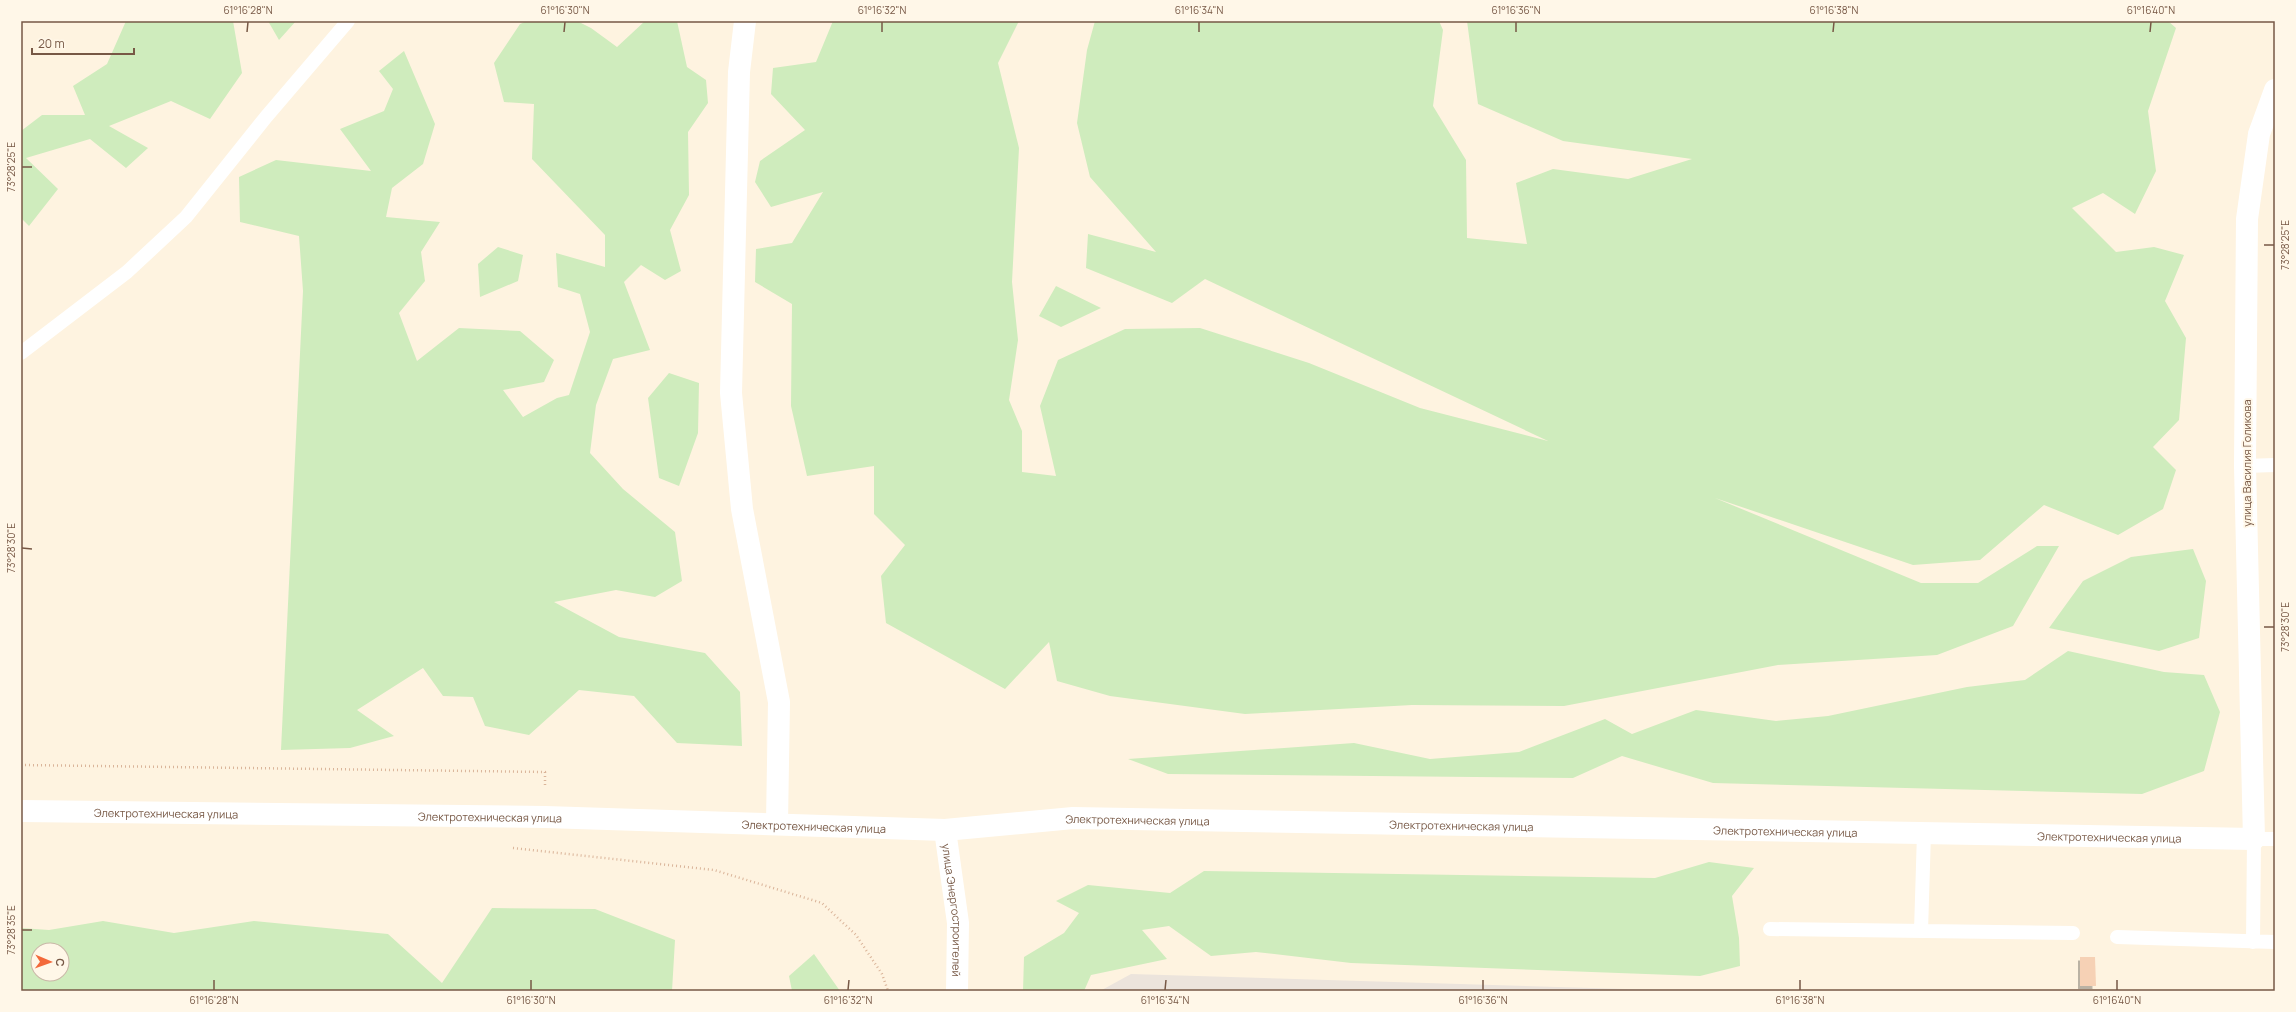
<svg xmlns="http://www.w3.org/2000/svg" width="2296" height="1012" font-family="Manrope,sans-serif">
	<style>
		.industrial { fill: #ece4dc }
		.green { fill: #cfecbd; fill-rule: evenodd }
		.building { fill: #f6d1b5; filter: url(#shadow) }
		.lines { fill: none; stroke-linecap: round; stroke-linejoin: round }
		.path { stroke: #dab499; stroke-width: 2.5; stroke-dasharray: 1 3; stroke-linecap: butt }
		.lane { stroke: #fff; stroke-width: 14 }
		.street { stroke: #fff; stroke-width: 22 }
		.secondary { stroke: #fff; stroke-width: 22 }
		.ticks { fill: none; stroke: #775845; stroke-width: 1.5 }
		.labels { text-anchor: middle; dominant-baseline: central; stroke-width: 3.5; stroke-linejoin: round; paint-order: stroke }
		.street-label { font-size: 11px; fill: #775845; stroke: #fff7e8 }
		.neatline { fill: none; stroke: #775845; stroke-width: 1.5 }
		.ticks-label { font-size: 10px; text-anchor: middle; fill: #775845 }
	</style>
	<defs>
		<filter id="shadow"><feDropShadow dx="-3.5" dy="3.5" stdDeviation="0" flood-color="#0004"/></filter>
	</defs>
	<rect width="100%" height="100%" fill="#fef3e0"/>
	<path class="industrial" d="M1131 974 1693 991H1100Z"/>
	<path class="green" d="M126 21H233L242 73 210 119 171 101 109 126 148 148 126 168 90 139 26 158 58 189 29 226 21 218V131L42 115H85L73 86 107 64Z
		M268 21H296L279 40Z
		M527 21H577L591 28 617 47 645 21H677L687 67 706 80 708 103 688 132 689 195 670 230 681 271 665 280 641 265 624 282 650 350 613 359 596 405 590 453 623 489 675 532 682 581 655 597 616 590 554 602 619 637 705 653 740 692 742 746 677 743 634 696 579 690 529 735 485 726 473 697 443 696 423 668 357 710 394 736 350 748 281 750 303 291 299 236 240 222 239 177 276 160 371 171 340 129 384 111 393 89 379 71 404 51 435 124 423 164 392 188 386 217 440 222 421 252 425 281 399 313 417 361 459 328 520 331 554 360 544 382 503 390 523 417 557 398 569 395 590 332 580 294 558 287 556 253 605 267V235L532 159 534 104 504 102 494 63 520 24Z
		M833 21H1019L998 63 1019 148 1012 282 1018 340 1009 400 1022 431V472L1056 476 1040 406 1058 360 1125 329 1200 328 1309 363 1420 408 1548 441 1205 279 1172 303 1086 268 1088 234 1156 252 1090 177 1077 123 1087 50 1095 21H1439L1443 30 1433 106 1466 160 1467 238 1527 244 1516 183 1553 169 1628 179 1692 159 1563 141 1478 104 1467 21H2168L2176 28 2148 111 2156 171 2135 214 2103 193 2072 208 2116 252 2154 247 2184 255 2165 301 2186 338 2179 420 2153 447 2176 470 2163 509 2118 535 2044 505 1980 560 1913 565 1715 498 1921 583H1978L2037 546H2059L2013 626 1937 655 1778 665 1564 706 1412 705 1245 714 1110 696 1057 681 1049 642 1005 689 886 623 881 576 905 545 874 514V466L807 476 791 406 792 304 755 282 756 249 792 243 823 192 771 207 755 182 760 161 805 130 771 94 773 68 816 62Z
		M498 247 523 255 518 281 480 297 478 264Z
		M1056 286 1101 308 1061 327 1039 316Z
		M669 373 699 383 698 433 679 486 659 478 648 398Z
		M2193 549 2206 581 2199 638 2159 651 2049 628 2083 581 2131 557Z
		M2068 651 2164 672 2204 675 2220 712 2204 771 2142 794 1713 783 1622 756 1573 778 1168 774 1128 759 1354 743 1430 759 1519 752 1605 719 1632 734 1696 710 1776 721 1828 716 1967 687 2025 680Z
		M1709 862 1754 868 1732 896 1739 938 1740 966 1700 976 1351 963 1256 952 1211 956 1169 926 1142 930 1167 959 1091 975 1084 991H1023L1024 957 1064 933 1079 913 1056 901 1088 885 1170 893 1204 871 1655 878Z
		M492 908 595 909 675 940 672 991H21V928L49 930 103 921 174 933 254 921 388 934 442 983ZM38 950H62V974H38Z
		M814 954 840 991H792L789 976Z"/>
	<path class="building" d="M2080 957H2095L2096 986H2080Z"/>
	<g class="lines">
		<path class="path" d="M21 765 545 772V788
			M513 848 714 870 822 903 856 935 882 974 888 991"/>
		<path class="lane" d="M21 353 127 272 186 217 266 117 348 21
			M2245 466 2275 465
			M1770 929 2073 933
			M1921 931 1924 833
			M2117 937 2275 942
			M2253 942 2254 839H2275"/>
		<g class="street">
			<path d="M745 21 739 72 731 393 742 509 779 702 777 823"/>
			<path id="s1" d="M945 830 1073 818 2254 839 2245 466 2247 219 2259 134 2275 90"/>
		</g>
		<path class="secondary" id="s2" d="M21 811 545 817 945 830 958 923 957 991"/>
	</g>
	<path class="ticks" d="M247 32 248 22M564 32 565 22M882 32V22M1199 32V22M1516 32V22M1833 32 1834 22M2150 32 2151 22M22 167H32M2264 245H2274M22 548 32 549M2264 627H2274M22 930H32M214 990V980M531 990V980M848 990 849 980M1165 990 1166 980M1483 990V980M1800 990V980M2117 990V980"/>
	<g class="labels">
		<g class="street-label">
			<text transform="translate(2246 463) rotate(-90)">улица Василия Голикова</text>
			<text stroke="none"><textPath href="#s2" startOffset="145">Электротехническая улица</textPath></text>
			<text stroke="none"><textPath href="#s2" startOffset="469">Электротехническая улица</textPath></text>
			<text stroke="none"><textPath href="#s1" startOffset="193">Электротехническая улица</textPath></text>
			<text stroke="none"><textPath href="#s2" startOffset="793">Электротехническая улица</textPath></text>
			<text stroke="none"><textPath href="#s1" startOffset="517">Электротехническая улица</textPath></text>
			<text stroke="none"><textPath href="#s1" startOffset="841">Электротехническая улица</textPath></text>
			<text stroke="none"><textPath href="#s1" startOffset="1165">Электротехническая улица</textPath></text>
			<text stroke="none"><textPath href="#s2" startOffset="1005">улица Энергостроителей</textPath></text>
		</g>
	</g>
	<rect width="2296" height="1012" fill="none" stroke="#fff7e8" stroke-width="44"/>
	<g transform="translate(50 962) rotate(92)"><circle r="19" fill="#fff7e8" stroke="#c9b7a7"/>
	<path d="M0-3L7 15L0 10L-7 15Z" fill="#f3693a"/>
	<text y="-6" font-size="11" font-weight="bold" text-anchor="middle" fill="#775845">С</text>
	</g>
	<path d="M32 48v6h102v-6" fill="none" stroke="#775845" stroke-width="2"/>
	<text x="38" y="48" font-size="12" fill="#775845" stroke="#fff7e8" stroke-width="3" paint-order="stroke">20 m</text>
	<rect x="22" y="22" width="2252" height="968" class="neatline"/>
	<g class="ticks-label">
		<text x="248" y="14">61°16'28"N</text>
		<text x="565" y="14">61°16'30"N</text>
		<text x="882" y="14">61°16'32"N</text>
		<text x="1199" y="14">61°16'34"N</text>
		<text x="1516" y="14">61°16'36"N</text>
		<text x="1834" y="14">61°16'38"N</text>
		<text x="2151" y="14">61°16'40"N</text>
		<text transform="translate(11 167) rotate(-90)" y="4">73°28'25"E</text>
		<text transform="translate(2285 245) rotate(-90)" y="4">73°28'25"E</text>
		<text transform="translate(11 548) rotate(-90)" y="4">73°28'30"E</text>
		<text transform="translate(2285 627) rotate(-90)" y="4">73°28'30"E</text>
		<text transform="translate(11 930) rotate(-90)" y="4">73°28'35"E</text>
		<text x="214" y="1004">61°16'28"N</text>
		<text x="531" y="1004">61°16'30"N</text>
		<text x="848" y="1004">61°16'32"N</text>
		<text x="1165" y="1004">61°16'34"N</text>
		<text x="1483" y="1004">61°16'36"N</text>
		<text x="1800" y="1004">61°16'38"N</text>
		<text x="2117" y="1004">61°16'40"N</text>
	</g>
</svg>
